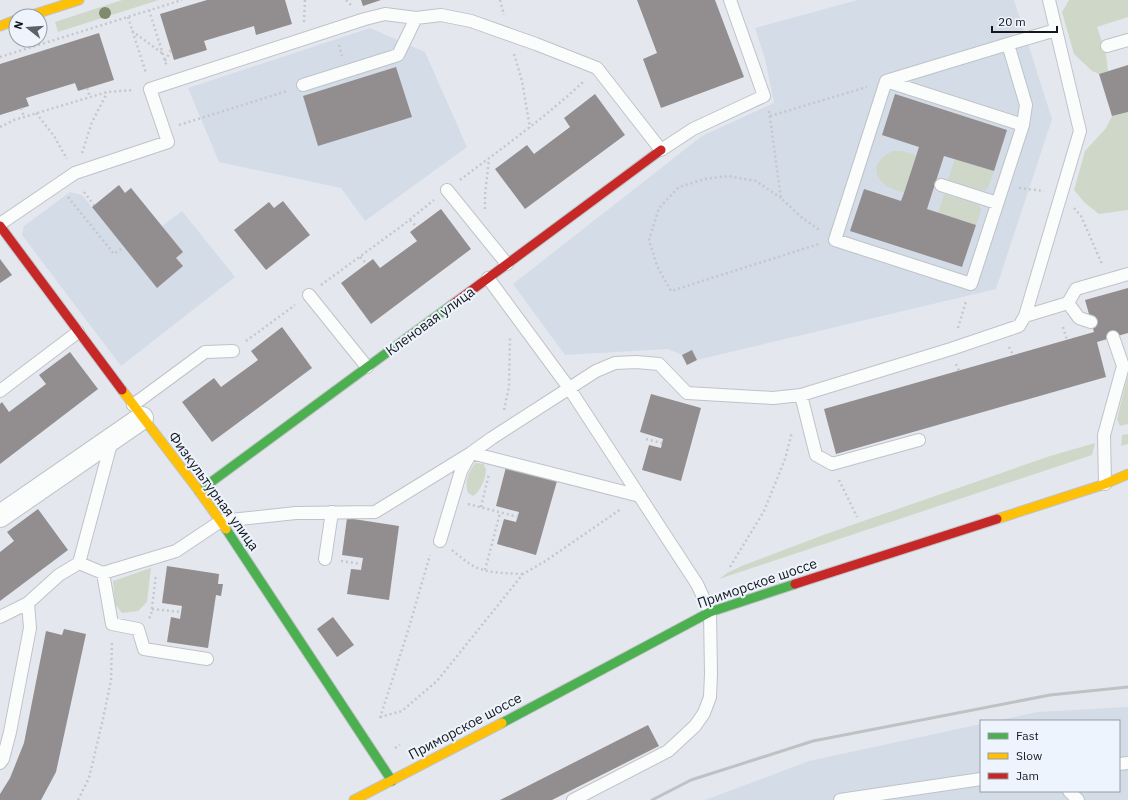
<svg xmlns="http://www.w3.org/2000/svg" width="1128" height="800" font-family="'IBM Plex Sans',sans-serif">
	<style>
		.built { fill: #d4dce7 }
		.green { fill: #cfd8c8 }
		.building { fill: #928d8e }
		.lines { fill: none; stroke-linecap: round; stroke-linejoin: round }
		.lane-casing { stroke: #bfc3c7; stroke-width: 14 }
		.street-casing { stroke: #bfc3c7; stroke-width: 24 }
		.fast-casing { stroke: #bfc3c7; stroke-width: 11 }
		.slow-casing { stroke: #bfc3c7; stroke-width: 11 }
		.jam-casing { stroke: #bfc3c7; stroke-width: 11 }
		.path { stroke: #c6c7c9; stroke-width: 2.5; stroke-dasharray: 2 3; stroke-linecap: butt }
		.lane { stroke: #fbfcfc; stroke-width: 12 }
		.street { stroke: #fbfcfc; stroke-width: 22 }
		.fast { stroke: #4caf50; stroke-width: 9 }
		.slow { stroke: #ffc107; stroke-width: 9 }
		.jam { stroke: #c62828; stroke-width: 9 }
		.rail { stroke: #bfc1c3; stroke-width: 3 }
		.tree { fill: #808a6c }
		.labels { text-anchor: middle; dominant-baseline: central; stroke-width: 4; stroke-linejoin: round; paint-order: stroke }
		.street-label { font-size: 14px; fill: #15171b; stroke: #eef4fe }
	</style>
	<rect width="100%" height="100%" fill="#e4e8ee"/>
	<path class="built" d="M858 0H1014L1052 119 996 289 697 360 687 365 682 355 668 349 565 355 513 284 702 136 774 103 765 59 755 28Z
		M370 28 425 52 467 147 365 221 341 188 219 162 188 88Z
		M119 185 125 193 131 188 162 226 182 211 235 277 121 366 22 235 24 226 70 192 82 195 92 207Z
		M1128 707V800H705L809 761 981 724V791H1119V721H996L1037 712Z"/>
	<path class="green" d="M122 0H159L58 32 55 22Z
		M1069 0H1128V17L1097 27 1106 54 1108 71 1099 74 1092 71 1074 54 1062 12Z
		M1128 112V210L1099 214 1085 203 1074 190 1085 151 1106 128 1112 116Z
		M893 151H902L916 155 904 193C897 190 886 188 881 181 870 168 881 156 893 151Z
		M955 159 994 171 988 188 984 191 948 180Z
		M944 194 979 205 981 210 976 225 938 213Z
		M1128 375V424L1120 426 1117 419Z
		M1128 434V444L1121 446 1122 435Z
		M1095 443 1092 455 719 579 727 573 744 565 826 534 1050 456Z
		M475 463 484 464C484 466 486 468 486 470 486 478 480 492 473 496L468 493C464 480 468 474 475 463Z
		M151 568 147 602 138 611 122 613 115 604 113 581Z"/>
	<path class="building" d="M207 0H285L292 24 256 35 254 26 204 41 207 50 174 60 160 14Z
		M361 0H381L363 6Z
		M637 0H715L744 77 661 108 643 59 657 53Z
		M99 33 114 80 78 91 75 83 26 98 29 106 0 115V64Z
		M1128 65V112L1112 116 1099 74Z
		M396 67 412 117 318 146 303 96Z
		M595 94 625 135 525 209 495 169 527 145 534 154 570 127 564 118Z
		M895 94 1007 130 994 171 944 156 927 209 976 225 962 267 850 231 864 189 901 201 904 193 919 147 882 135Z
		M119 185 125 193 131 188 183 252 176 258 183 266 157 288 92 207Z
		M283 201 310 235 266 270 234 230 269 202 274 208Z
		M441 209 471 249 371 324 341 283 373 259 380 268 417 241 410 232Z
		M0 259 12 275 0 283Z
		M1128 288V333L1097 342 1106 377 836 454 824 409 1094 332 1085 300Z
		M282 327 312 368 212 442 182 402 214 378 221 387 258 360 251 351Z
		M692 350 697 360 687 365 682 355Z
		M70 352 98 389 0 464V404L2 402 9 412 46 384 39 375Z
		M651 394 701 408 681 481 642 470 649 445 661 448 663 439 640 432Z
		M506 467 557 481 536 555 497 544 504 519 516 522 519 512 496 506Z
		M38 509 68 550 0 601V552L14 541 7 532Z
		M347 518 399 526 389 600 347 594 351 569 361 570 363 558 342 555Z
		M167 566 219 574 218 584H223L221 596 216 595 208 648 167 642 171 617 180 619 182 606 162 603Z
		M333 617 354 645 337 657 317 629Z
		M64 629 86 634 56 772 41 800H0V794L10 778 24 743 46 631 62 635Z
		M648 725 659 746 552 800H500Z"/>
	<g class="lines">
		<g class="lane-casing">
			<path id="lane" d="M1008 44 886 81 835 240 971 284 1023 125 1026 105 1008 44 1056 30
				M1107 46 1128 40
				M886 81 1023 125
				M303 85 398 55 416 18
				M941 185 997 203
				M447 190 507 264
				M0 224 75 173 168 142 150 89 365 19 385 14 416 18 441 15 471 21 536 44 597 68 661 150 693 129 764 96 730 0
				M488 278 569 388 697 584 710 612 711 674 710 697 704 713 695 726 668 751 573 800
				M309 295 367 367
				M1068 303 1079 318 1091 322
				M1025 316 1068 303 1076 289 1128 274
				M0 391 78 332
				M801 395 816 455 832 464 919 440
				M133 405 205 352 233 351
				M1105 484 1104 435 1123 366 1113 337
				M440 541 461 471 471 453 640 496
				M325 559 332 512
				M79 563 103 573 176 551 221 521 296 513 375 512 471 453 492 438 596 371 615 363 636 362 659 364 687 393 773 398 801 395 951 349 1019 326 1025 316 1080 131 1049 0
				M79 563 112 440
				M103 573 112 624 138 629 144 649 207 659
				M0 617 28 603 59 575 79 563
				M0 763 3 759 10 732 30 628 28 603
				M1119 764 1128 763
				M1069 791 1078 800
				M840 800 981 779"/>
		</g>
		<g class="street-casing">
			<path id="street" d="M0 516 142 418"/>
		</g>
		<g class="fast-casing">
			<path id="fast" d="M199 491 453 304
				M226 529 392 781
				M502 723 710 612 795 584"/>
		</g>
		<g class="slow-casing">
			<path id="slow" d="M29 16 79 0
				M0 26 16 20
				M122 390 199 491 226 529
				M997 519 1105 484 1128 474
				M354 800 502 723"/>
		</g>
		<g class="jam-casing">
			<path id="jam" d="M0 226 122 390
				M453 304 661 150
				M795 584 997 519"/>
		</g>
		<path class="path" d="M346 0 351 5
			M500 0 504 15
			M149 10 167 67
			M128 17 146 73
			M304 22 305 0
			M132 31 162 53
			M339 45 342 56
			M514 54 522 81 530 128
			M0 57 182 0
			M165 61 171 50
			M87 88 90 97
			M21 108 24 117
			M769 111 781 198 801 217 821 231
			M36 113 54 136 67 159
			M770 116 867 87
			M179 125 287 91
			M0 127 14 120 107 92 134 90
			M82 153 92 122 107 93
			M460 180C502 148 546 117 584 81
			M1019 188 1044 191
			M84 192 94 205
			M68 197 114 254 124 247
			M781 198 756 181 728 176 705 179 679 187 659 208 649 240 657 266 671 291 819 244
			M1074 208 1081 216 1102 264
			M485 209V195L489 159
			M410 220 417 227
			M360 257 367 264
			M321 285 403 225 434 200
			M1063 327 1067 340
			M958 328 966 301
			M246 341 295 305
			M1009 347 1013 355
			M956 364 959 371
			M504 410 509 387 510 338
			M646 439 662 443
			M839 480 857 517
			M468 504 518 517
			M481 507 489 474
			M452 550C458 555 464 560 470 564 485 574 506 573 523 574
			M341 561 361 564
			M730 567 764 511 785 459 792 432
			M485 570 500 513
			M152 609 182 612
			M149 618 151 616 156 574
			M380 717 402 711 437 681 523 574 544 562 621 509
			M380 718 407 634 430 555
			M395 748 400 745
			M78 800 89 778 103 719 111 680 112 641"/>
		<use href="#lane" class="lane"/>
		<use href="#street" class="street"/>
		<use href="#fast" class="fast"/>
		<use href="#slow" class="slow"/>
		<use href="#jam" class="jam"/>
		<path class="rail" d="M652 800 691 780 813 741 1050 695 1128 687"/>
	</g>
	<circle class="tree" cx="105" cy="13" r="6"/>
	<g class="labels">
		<g class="street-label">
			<text transform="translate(430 321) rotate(-36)">Кленовая улица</text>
			<text transform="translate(214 491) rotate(54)">Физкультурная улица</text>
			<text transform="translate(757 583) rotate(-19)">Приморское шоссе</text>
			<text transform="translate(465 726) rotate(-28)">Приморское шоссе</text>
		</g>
	</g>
	<rect x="980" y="720" width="140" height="72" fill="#eef4fe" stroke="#979ca3"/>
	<rect x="988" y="733" width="20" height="6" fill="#4caf50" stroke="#979ca3"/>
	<text x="1016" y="740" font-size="12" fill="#15171b">Fast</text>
	<rect x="988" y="753" width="20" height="6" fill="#ffc107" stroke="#979ca3"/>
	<text x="1016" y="760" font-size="12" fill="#15171b">Slow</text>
	<rect x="988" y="773" width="20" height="6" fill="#c62828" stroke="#979ca3"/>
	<text x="1016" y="780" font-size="12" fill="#15171b">Jam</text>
	<g transform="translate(28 28) rotate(287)"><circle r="19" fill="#eef4fe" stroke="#979ca3"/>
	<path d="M0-3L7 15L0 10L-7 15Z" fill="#5d6065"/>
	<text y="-6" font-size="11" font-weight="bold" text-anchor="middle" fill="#15171b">N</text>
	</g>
	<path d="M992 26v6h65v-6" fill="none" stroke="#15171b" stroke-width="2"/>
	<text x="998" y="26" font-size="12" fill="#15171b" stroke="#eef4fe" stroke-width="3" paint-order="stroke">20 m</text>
</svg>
